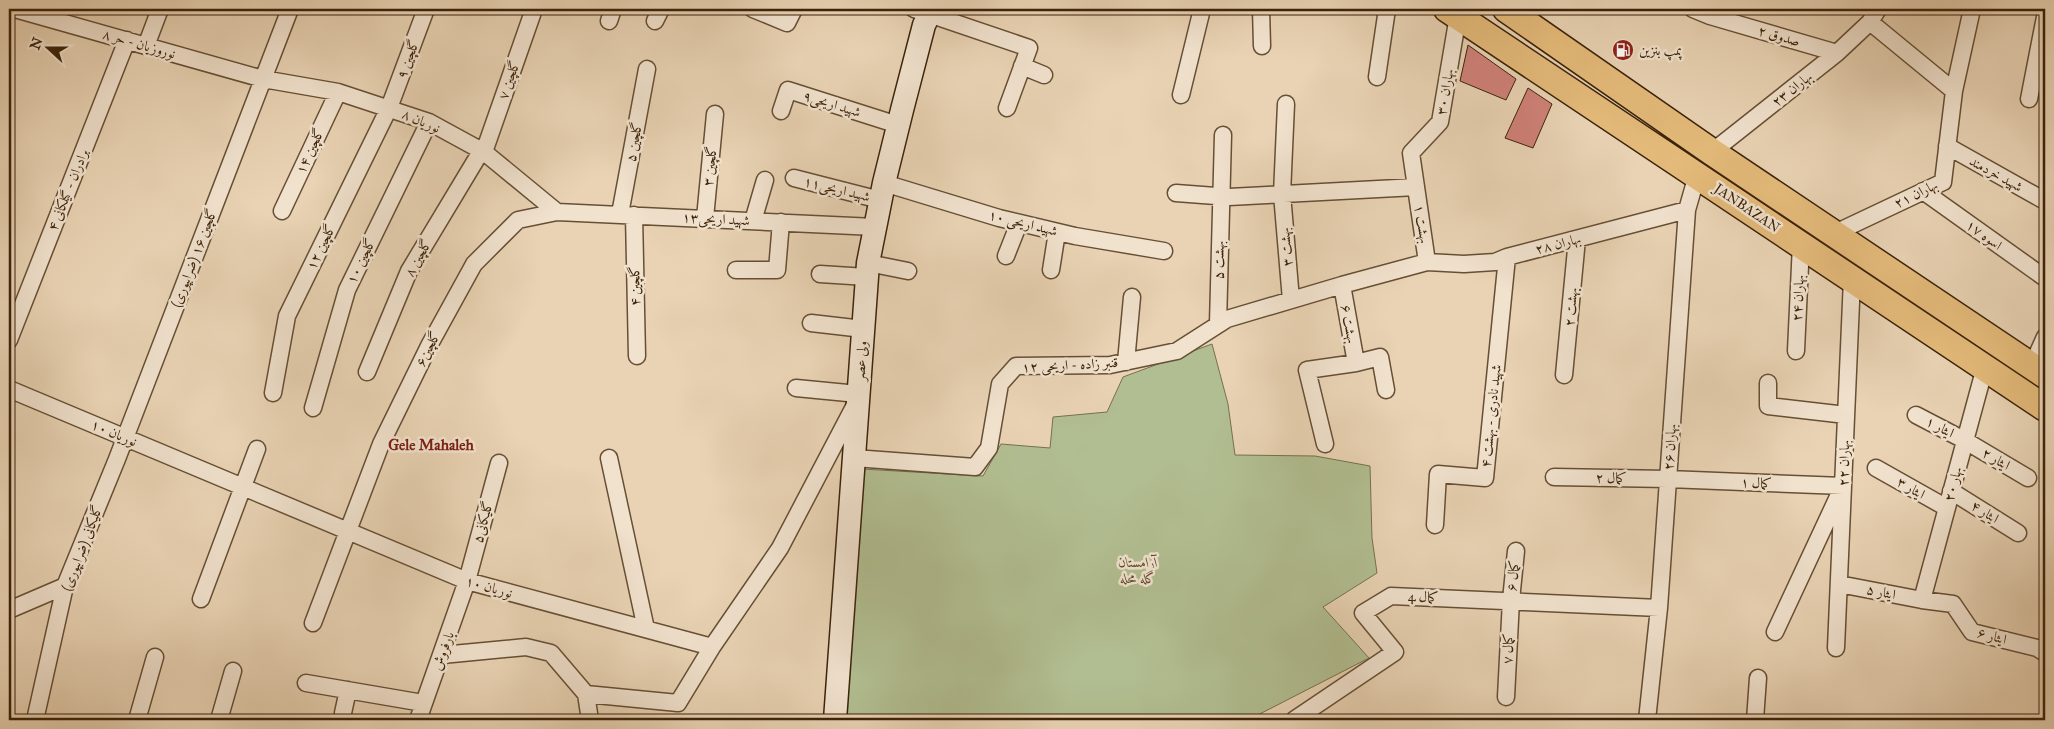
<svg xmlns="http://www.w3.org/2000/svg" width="2054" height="729" font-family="'IM FELL Great Primer',Amiri,serif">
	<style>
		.green { fill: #b1be91; stroke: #76704e }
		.building { fill: #cf8179; stroke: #3b230a }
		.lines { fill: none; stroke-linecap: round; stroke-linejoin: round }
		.minor-casing { stroke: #664f34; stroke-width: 19 }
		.secondary-casing { stroke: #3b230a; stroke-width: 25 }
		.trunk-casing { stroke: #3b230a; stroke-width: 29 }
		.minor { stroke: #f1e2ce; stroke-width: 16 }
		.secondary { stroke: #f1e2ce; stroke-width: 22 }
		.trunk { stroke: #e4ba7a; stroke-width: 26 }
		.labels { text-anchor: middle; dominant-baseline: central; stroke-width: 5; stroke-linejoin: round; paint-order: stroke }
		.street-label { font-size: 14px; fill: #3b230a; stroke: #f1e2ce }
		.poi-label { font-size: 14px; fill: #3b230a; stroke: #f1e2ce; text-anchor: start }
		.park-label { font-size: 14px; font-style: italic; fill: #584a2c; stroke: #f1e2ce }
		.neighbourhood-label { font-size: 15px; font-weight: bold; fill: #7a1f14; stroke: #f1e2ce }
	</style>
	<rect width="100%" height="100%" fill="#e9d3b4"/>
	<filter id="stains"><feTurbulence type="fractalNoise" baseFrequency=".004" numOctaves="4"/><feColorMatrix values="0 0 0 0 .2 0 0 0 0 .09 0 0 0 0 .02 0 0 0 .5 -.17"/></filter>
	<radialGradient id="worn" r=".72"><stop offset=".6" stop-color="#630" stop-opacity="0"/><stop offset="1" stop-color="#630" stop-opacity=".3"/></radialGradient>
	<path class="green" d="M1212 344 1228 404 1235 455 1315 456 1370 466 1372 538 1377 573 1323 607 1369 658 1248 720H844L862 469 983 476 1001 444 1050 448 1053 417 1107 412 1123 377Z"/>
	<path class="building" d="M1468 45 1516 79 1506 100 1460 81Z
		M1528 88 1552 104 1533 148 1505 138Z"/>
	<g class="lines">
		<g class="minor-casing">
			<path id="minor" d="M15 9 263 79 338 92 429 122 484 152 557 212
				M753 9 787 23 794 9
				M914 9 1029 48 1007 108
				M1261 9 1262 46
				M1693 9 1710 16 1837 53
				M609 21 613 9
				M655 21 661 9
				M1870 22 1954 91
				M146 46 160 9
				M1022 66 1044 75
				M1377 77 1387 9
				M1181 95 1202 9
				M2029 99 2045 17
				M1286 104 1282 194 1291 300
				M781 111 788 90 898 125
				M1947 146 2045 201
				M1712 152 1837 53 1870 22 1878 9
				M794 178 880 200
				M884 183 999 218 1075 236 1164 251
				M1923 191 2045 278
				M1176 193 1229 197 1416 187
				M282 211 338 92
				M620 214 647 69
				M634 215 637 356
				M705 218 715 114
				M753 221 765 180
				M1835 233 1943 182 1954 91 1972 9
				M1006 256 1019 223
				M1427 262 1411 153 1440 122 1458 16
				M868 263 908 271
				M736 270H777L781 222
				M1051 270 1057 232
				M820 274 867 277
				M1342 285 1356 363
				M811 323 863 329
				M1218 324 1223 135
				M9 340 127 40
				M1796 351 1801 244
				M1126 362 1132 297
				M2032 366 2045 337
				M367 372 409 271 477 158 484 152 534 9
				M1564 375 1577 239
				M1768 383V406L1846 415
				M796 388 858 394
				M9 389 467 581 712 647
				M273 393 287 316 389 108 426 9
				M313 408 347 290 429 122
				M1916 415 1964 440 2028 478
				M1325 444 1307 370 1356 363 1380 357 1386 390
				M609 458 646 629
				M854 458 975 467 989 448 1000 384 1016 366 1110 365 1177 351 1227 319 1342 285 1427 262 1464 264 1495 262 1507 257 1687 210
				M1876 468 1947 508
				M1554 477 1668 479 1843 486 1775 632
				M1951 491 2018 533
				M1435 525 1438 474 1485 478 1507 257
				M1839 584 1922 600 1953 604 1972 632 2037 648 2045 653
				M201 599 257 449
				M1922 600 1985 367
				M9 610 65 586
				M313 623 381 444 430 344 474 264 518 220 557 212 875 227
				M1836 648 1852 279
				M442 655 526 647 551 653 586 694 590 720
				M306 683 423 703
				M586 694 678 703 712 647 780 548 855 405
				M1506 697 1511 600 1516 551
				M343 713 348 690
				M35 720 65 586 117 459 290 9
				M137 720 155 657
				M219 720 233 671
				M418 720 467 581 499 463
				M1294 720 1395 652 1363 613 1391 596 1659 608
				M1647 720 1659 608 1687 210 1697 175
				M1755 720 1758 678"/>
		</g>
		<g class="secondary-casing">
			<path id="secondary" d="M835 720 868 263 884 183 902 110 924 25 932 9"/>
		</g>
		<g class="trunk-casing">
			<path id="trunk" d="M1447 9 2045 408
				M1506 9 1712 152 2045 375"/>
		</g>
		<use href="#minor" class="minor"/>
		<use href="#secondary" class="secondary"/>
		<use href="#trunk" class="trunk"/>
	</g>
	<defs>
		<g id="fuel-disc" transform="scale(1.125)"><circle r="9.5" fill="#8f2418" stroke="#f1e2ce"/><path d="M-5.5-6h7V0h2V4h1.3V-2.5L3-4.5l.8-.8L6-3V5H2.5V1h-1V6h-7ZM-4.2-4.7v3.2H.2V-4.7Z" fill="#fff"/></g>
	</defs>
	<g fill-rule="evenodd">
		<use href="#fuel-disc" x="1623" y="50"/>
	</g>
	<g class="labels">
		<g class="street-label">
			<text transform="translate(1779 36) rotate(16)">صدوق ۲</text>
			<text transform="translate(139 44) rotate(16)">نوروزیان - حر ۸</text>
			<text transform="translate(408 59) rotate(-70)">گلچین ۹</text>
			<text transform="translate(509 80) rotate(-71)">گلچین ۷</text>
			<text transform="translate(1792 89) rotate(-38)">بهاران ۲۳</text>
			<text transform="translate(1445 92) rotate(-80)">بهاران ۳۰</text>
			<text transform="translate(832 104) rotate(17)">شهید اریحی۹</text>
			<text transform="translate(421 121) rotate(23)">نوریان ۸</text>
			<text transform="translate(634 142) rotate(-80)">گلچین ۵</text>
			<text transform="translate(310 151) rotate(-65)">گلچین ۱۴</text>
			<text transform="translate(710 166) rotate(-84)">گلچین ۳</text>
			<text transform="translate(1996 174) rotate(29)">شهید خردمند</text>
			<text transform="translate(837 189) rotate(14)">شهید اریحی۱۱</text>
			<text transform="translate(68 190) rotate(-68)">برادران - گیلکانی ۴</text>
			<text transform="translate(1916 194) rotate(-26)">بهاران ۲۱</text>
			<text transform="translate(1747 208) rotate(34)">JANBAZAN</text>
			<text transform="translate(716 219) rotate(3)">شهید اریحی۱۳</text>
			<text transform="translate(1023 223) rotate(14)">شهید اریحی ۱۰</text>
			<text transform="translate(1422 224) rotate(81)">بهشت ۱</text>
			<text transform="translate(1984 235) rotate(36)">اسوه ۱۷</text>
			<text transform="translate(1558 244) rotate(-14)">بهاران ۲۸</text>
			<text transform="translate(321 247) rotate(-64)">گلچین ۱۲</text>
			<text transform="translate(1286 247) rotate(-95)">بهشت ۳</text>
			<text transform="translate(194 258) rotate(-69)">گلچین ۱۶ (ضرابپوری)</text>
			<text transform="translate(418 258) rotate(-61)">گلچین ۸</text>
			<text transform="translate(1219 260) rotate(-89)">بهشت ۵</text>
			<text transform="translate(361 261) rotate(-64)">گلچین ۱۰</text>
			<text transform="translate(635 286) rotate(-91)">گلچین ۴</text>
			<text transform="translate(1798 298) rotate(-87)">بهاران ۲۴</text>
			<text transform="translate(1571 307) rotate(-85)">بهشت ۲</text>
			<text transform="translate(1349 324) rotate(80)">بهشت ۶</text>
			<text transform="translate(428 349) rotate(-63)">گلچین۶</text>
			<text transform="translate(861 361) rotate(-86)">ولی عصر</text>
			<text transform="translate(1070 365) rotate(-3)">قنبر زاده - اریحی ۱۲</text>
			<text transform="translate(1491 416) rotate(-84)">شهید نادری - بهشت ۴</text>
			<text transform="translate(1940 427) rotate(28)">ایثار ۱</text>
			<text transform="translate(114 433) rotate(23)">نوریان ۱۰</text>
			<text transform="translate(1670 447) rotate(-86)">بهاران ۲۶</text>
			<text transform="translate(1996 459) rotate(30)">ایثار ۲</text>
			<text transform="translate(1844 463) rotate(-88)">بهاران ۲۲</text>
			<text transform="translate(1611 478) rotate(1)">کمال ۲</text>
			<text transform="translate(1756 483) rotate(3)">کمال ۱</text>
			<text transform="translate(1953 484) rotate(-75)">بهار ۲۰</text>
			<text transform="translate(1911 488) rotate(30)">ایثار ۳</text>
			<text transform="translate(1985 512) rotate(32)">ایثار ۴</text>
			<text transform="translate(483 522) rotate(-75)">گلیکانی۵</text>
			<text transform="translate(82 548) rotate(-69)">گلیکانی (ضرابپوری)</text>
			<text transform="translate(1513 576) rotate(-84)">کمال ۶</text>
			<text transform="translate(489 587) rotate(16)">نوریان ۱۰</text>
			<text transform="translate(1881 592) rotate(11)">ایثار ۵</text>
			<text transform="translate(1423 597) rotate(2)">کمال 4</text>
			<text transform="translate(1992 636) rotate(15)">ایثار ۶</text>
			<text transform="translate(1508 649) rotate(-87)">کمال ۷</text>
			<text transform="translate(443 651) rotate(-70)">بارفروش</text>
		</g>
		<g class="poi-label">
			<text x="1639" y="50">پمپ بنزین</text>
		</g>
		<g class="park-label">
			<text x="1138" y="562">آرامستان<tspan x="1138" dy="16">گله محله</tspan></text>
		</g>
		<g class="neighbourhood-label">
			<text x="431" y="445">Gele Mahaleh</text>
		</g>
	</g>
	<rect width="2054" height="729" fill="none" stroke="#e9d3b4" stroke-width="30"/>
	<rect x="10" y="10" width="2034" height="709" fill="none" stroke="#3b230a" stroke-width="2.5"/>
	<rect x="15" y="15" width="2024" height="699" fill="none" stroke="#3b230a"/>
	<g transform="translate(48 48) rotate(291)" stroke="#f1e2ce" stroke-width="4" paint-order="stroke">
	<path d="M0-4L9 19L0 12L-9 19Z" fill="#3b230a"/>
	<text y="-8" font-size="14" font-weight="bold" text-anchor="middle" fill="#3b230a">N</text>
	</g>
	<rect width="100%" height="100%" filter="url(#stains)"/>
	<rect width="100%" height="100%" fill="url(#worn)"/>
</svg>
